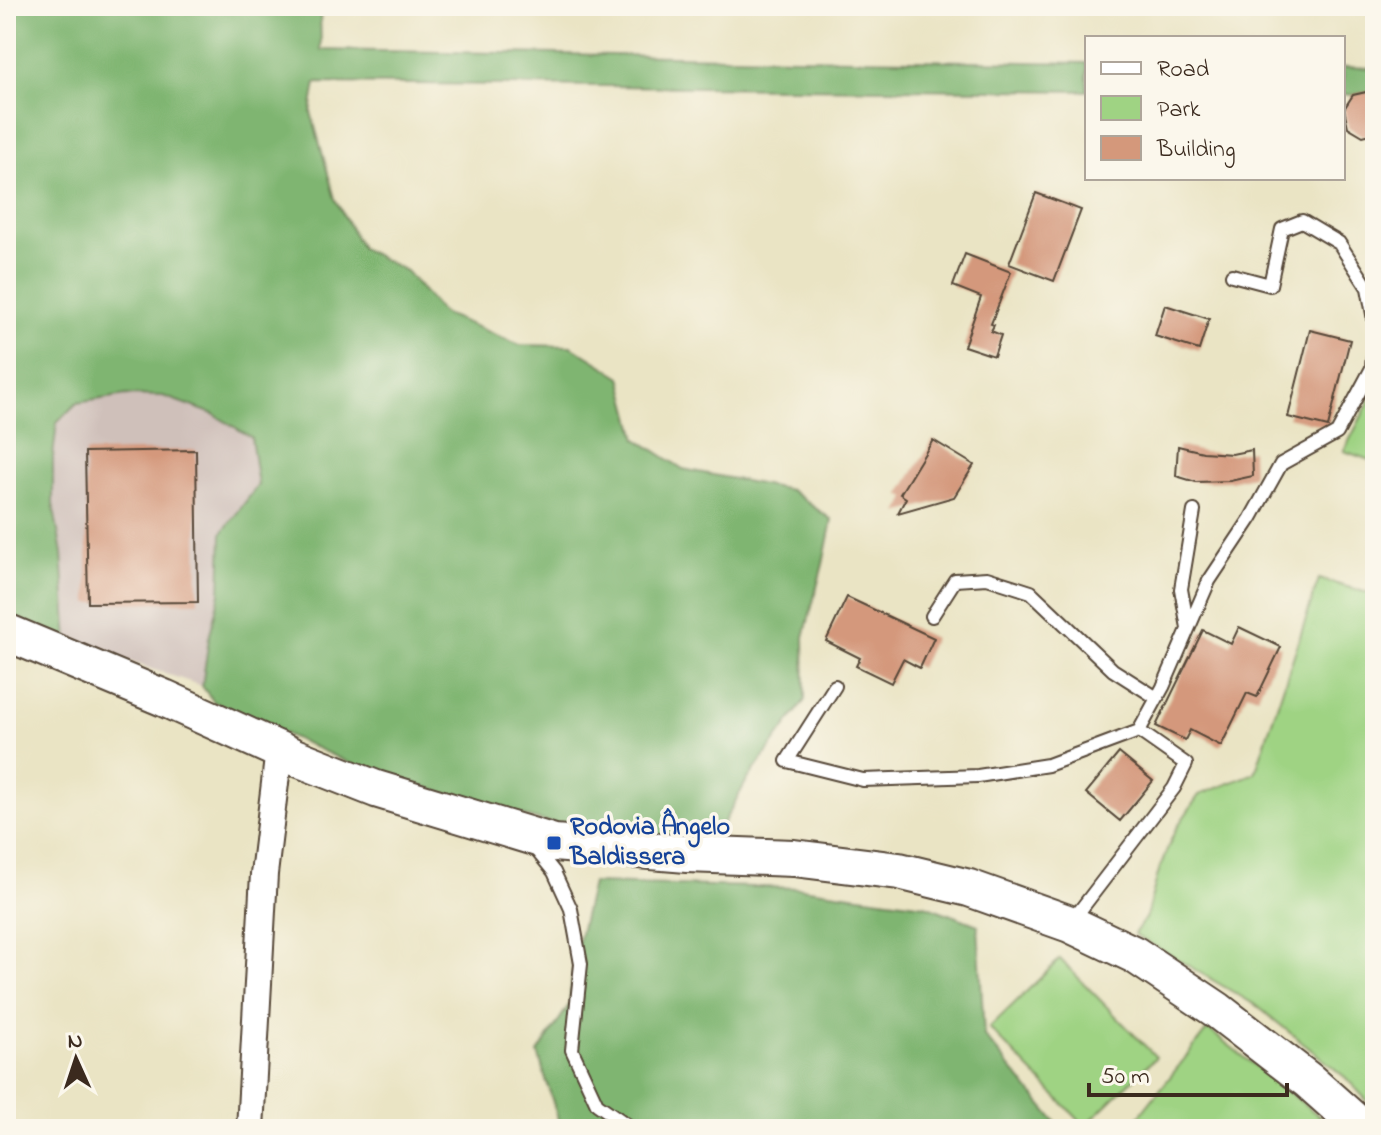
<svg xmlns="http://www.w3.org/2000/svg" width="1381" height="1135" font-family="'Indie Flower',sans-serif">
	<style>
		.industrial { fill: #cfc0ba }
		.green { fill: #9fd383; stroke: #6d7e50; stroke-width: 2 }
		.forest { fill: #7fb571; stroke: #5d7048; stroke-width: 2 }
		.building { fill: #d4987b }
		.lines { fill: none; stroke-linecap: round; stroke-linejoin: round }
		.lane-casing { stroke: #554637; stroke-width: 16 }
		.street-casing { stroke: #554637; stroke-width: 30 }
		.secondary-casing { stroke: #554637; stroke-width: 40 }
		.lane { stroke: #fff; stroke-width: 12 }
		.street { stroke: #fff; stroke-width: 26 }
		.secondary { stroke: #fff; stroke-width: 36 }
		.transit-dot { fill: #1a4fb4; stroke: #fbf7ec; stroke-width: 3 }
		.labels { text-anchor: middle; dominant-baseline: central; stroke-width: 7; stroke-linejoin: round; paint-order: stroke }
		.transit-label { font-size: 26px; font-weight: bold; fill: #164399; stroke: #fbf7ec; text-anchor: start }
	</style>
	<rect width="100%" height="100%" fill="#fbf7ec"/>
	<filter id="ink" filterUnits="userSpaceOnUse"><feTurbulence type="fractalNoise" baseFrequency=".0125" numOctaves="2"/><feDisplacementMap in="SourceGraphic" scale="16" xChannelSelector="R" yChannelSelector="G"/><feConvolveMatrix kernelMatrix="1 2 1 2 8 2 1 2 1" color-interpolation-filters="sRGB"/></filter>
	<filter id="wash" filterUnits="userSpaceOnUse"><feTurbulence type="fractalNoise" baseFrequency=".006" numOctaves="4" result="noise"/><feDisplacementMap in="SourceGraphic" scale="32" xChannelSelector="R" yChannelSelector="G"/><feGaussianBlur stdDeviation="1.8" result="paint"/><feColorMatrix in="noise" values="0 0 0 0 0 0 0 0 0 0 0 0 0 0 0 0 0 1.4 0 .05"/><feComposite in="paint" operator="in"/></filter>
	<g filter="url(#wash)">
		<rect width="100%" height="100%" fill="#eae4c4"/>
		<path class="industrial" d="M126 395 163 396 213 414 251 437 258 485 222 533 220 593 209 638 202 686 68 641 62 553 53 504V457L57 422 77 403Z"/>
		<path class="green" d="M1375 390V462L1344 451Z
			M1375 575V1109L1346 1078 1257 1006 1134 934 1146 917 1160 867 1175 830 1199 795 1255 773 1319 579 1368 593Z
			M1060 959 1156 1057 1085 1126 989 1028Z
			M1208 1029 1332 1126 1329 1129H1129Z"/>
		<path class="forest" d="M6 6H320L321 50 1087 63V91L316 83 311 112 335 199 361 248 406 271 442 313 520 345 571 346 621 377 637 439 683 469 790 490 832 520 823 564 804 637 805 700 746 782 716 836 693 838 555 824 508 812 356 766 214 702 202 686 209 638 220 593 222 533 258 485 251 437 213 414 163 396 126 395 77 403 57 422 53 457V504L62 553 68 641 43 633 6 612Z
			M1343 67 1375 68V94L1370 91 1353 95 1343 94Z
			M592 883 801 888 925 905 978 925 984 1036 1055 1121 1057 1129H561L538 1053 569 1005 574 958Z"/>
		<g id="blocks">
			<path class="building" d="M1375 90V133L1363 136 1348 127 1344 109 1353 95Z
				M1036 193 1081 210 1054 281 1009 264Z
				M965 254 1011 272 991 324 994 325 991 331 1001 335 994 356 964 346 981 297 953 286Z
				M1165 305 1209 319 1199 350 1155 336Z
				M1310 330 1350 340 1328 427 1288 417Z
				M933 440 974 465 954 497 898 513 906 498 900 494Z
				M1178 446 1203 452 1232 454 1252 450 1253 476 1230 481 1196 482 1176 476Z
				M196 450 198 602 88 603 85 452Z
				M847 597 934 638 920 668 903 659 891 683 856 666 860 658 826 641Z
				M1239 627 1281 647 1257 697 1247 693 1221 746 1190 730 1185 740 1156 726 1203 630 1231 644Z
				M1119 753 1153 781 1120 821 1086 793Z"/>
		</g>
	</g>
	<g filter="url(#ink)">
		<use href="#blocks" fill-opacity="0" stroke="#554637" stroke-width="2"/>
		<g class="lines">
			<g class="lane-casing">
				<path id="lane" d="M1232 275 1270 285 1282 229 1302 221 1339 243 1368 288 1375 325
					M932 616 955 580 987 578 1031 592 1113 670 1157 698
					M1188 628 1181 589 1194 511
					M835 686 787 761 863 780 978 776 1048 765 1139 731
					M533 846 554 872 571 909 581 964 572 1050 597 1104 633 1129
					M1072 921 1174 788 1186 764 1139 731 1163 687 1209 581 1251 518 1281 464 1337 433 1372 368 1375 328"/>
			</g>
			<g class="street-casing">
				<path id="street" d="M250 1129 264 874 279 750"/>
			</g>
			<g class="secondary-casing">
				<path id="secondary" d="M6 632 164 698 292 756 376 789 554 843 687 854 794 858 899 871 969 888 1070 924 1135 955 1217 1010 1309 1081 1363 1129"/>
			</g>
			<use href="#lane" class="lane"/>
			<use href="#street" class="street"/>
			<use href="#secondary" class="secondary"/>
		</g>
	</g>
	<rect class="transit-dot" x="546" y="835" width="16" height="16" rx="4"/>
	<g class="labels">
		<g class="transit-label">
			<text x="570" y="828">Rodovia Ângelo<tspan x="570" dy="30">Baldissera</tspan></text>
		</g>
	</g>
	<rect width="1381" height="1135" fill="none" stroke="#fbf7ec" stroke-width="32"/>
	<rect x="1085" y="36" width="260" height="144" fill="#fbf7ec" stroke="#aea59a" stroke-width="2"/>
	<rect x="1101" y="62" width="40" height="12" fill="#ffffff" stroke="#aea59a" stroke-width="2"/>
	<text x="1157" y="76" font-size="24" fill="#3b2a1e">Road</text>
	<rect x="1101" y="96" width="40" height="24" fill="#9fd383" stroke="#aea59a" stroke-width="2"/>
	<text x="1157" y="116" font-size="24" fill="#3b2a1e">Park</text>
	<rect x="1101" y="136" width="40" height="24" fill="#d4987b" stroke="#aea59a" stroke-width="2"/>
	<text x="1157" y="156" font-size="24" fill="#3b2a1e">Building</text>
	<g transform="translate(76 1059) rotate(357)" stroke="#fbf7ec" stroke-width="6" paint-order="stroke">
	<path d="M0-6L14 30L0 20L-14 30Z" fill="#3b2a1e"/>
	<text y="-12" font-size="22" font-weight="bold" text-anchor="middle" fill="#3b2a1e">N</text>
	</g>
	<path d="M1089 1083v12h198v-12" fill="none" stroke="#3b2a1e" stroke-width="4"/>
	<text x="1101" y="1083" font-size="24" fill="#3b2a1e" stroke="#fbf7ec" stroke-width="6" paint-order="stroke">50 m</text>
</svg>
